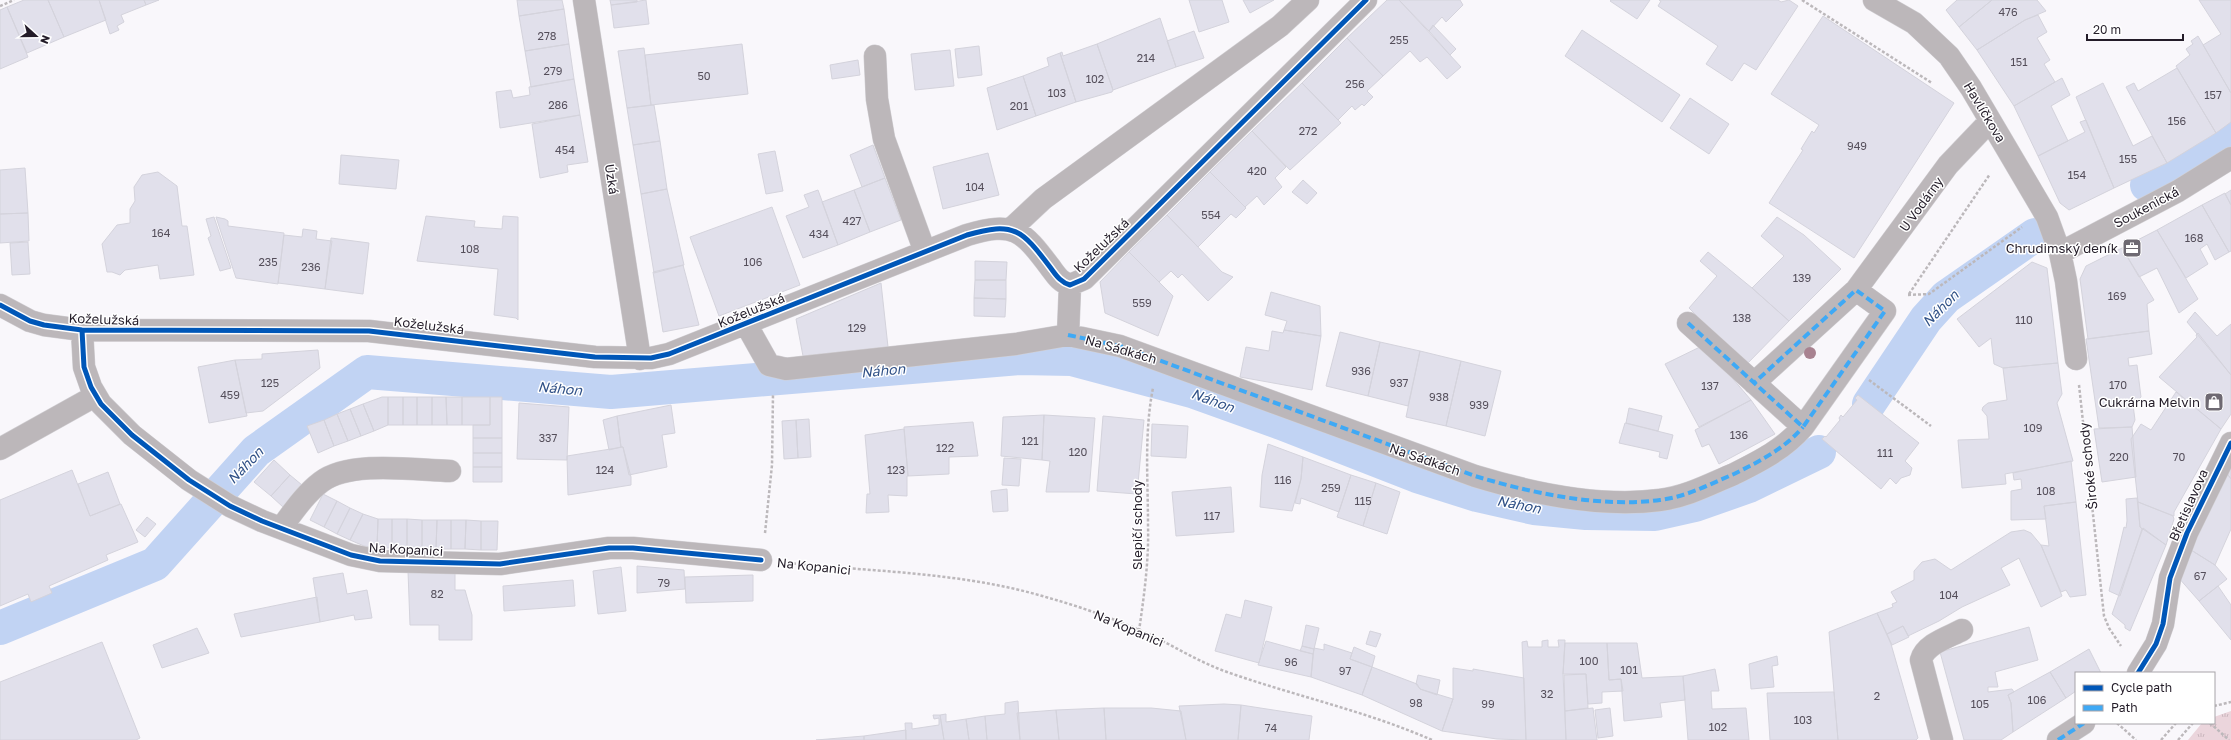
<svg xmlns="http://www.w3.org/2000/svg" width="2231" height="740" font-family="'Golos Text',sans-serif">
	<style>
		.park { fill: url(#park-tufts) }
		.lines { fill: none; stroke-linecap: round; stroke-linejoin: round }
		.canal { stroke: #c1d3f3; stroke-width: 34 }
		.building { fill: #e1e0eb; stroke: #d4d3dc }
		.minor-casing { stroke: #d2d0d4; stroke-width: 23 }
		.path { stroke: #bcb8bb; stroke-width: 2.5; stroke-dasharray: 3 2; stroke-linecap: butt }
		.minor { stroke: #bcb7ba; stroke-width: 22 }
		.quiet { stroke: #3fa9f5; stroke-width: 4; stroke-dasharray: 8 4; stroke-linecap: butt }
		.cycleway-casing { stroke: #fff; stroke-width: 8 }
		.cycleway { stroke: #0057b8; stroke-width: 5 }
		.tree { fill: #a88290 }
		.labels { text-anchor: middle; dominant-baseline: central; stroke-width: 3; stroke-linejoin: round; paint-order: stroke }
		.number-label { font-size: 11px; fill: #544e5a }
		.street-label { font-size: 13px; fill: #231c28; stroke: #fff }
		.poi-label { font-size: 13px; fill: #231c28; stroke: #fff; text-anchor: end }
		.water-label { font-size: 14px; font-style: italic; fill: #305187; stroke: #fff }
	</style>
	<defs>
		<pattern id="park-tufts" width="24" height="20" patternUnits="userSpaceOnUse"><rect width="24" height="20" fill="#ebd5dc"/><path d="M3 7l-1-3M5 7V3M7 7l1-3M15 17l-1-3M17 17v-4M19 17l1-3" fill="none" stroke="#c9b6bd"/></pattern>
	</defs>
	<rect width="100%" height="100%" fill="#f9f7fb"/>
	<path class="park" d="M2231 711V740H2188L2202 723H2214V717Z"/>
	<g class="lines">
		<path class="canal" d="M2147 185 2181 167 2231 134
			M1869 404 1926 319 1946 297 2035 235
			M0 628 155 564 256 451 367 372 611 392 1019 358 1072 359 1192 391 1281 423 1417 476 1477 495 1534 508 1586 513 1655 514 1695 505 1749 486 1819 452"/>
	</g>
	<path class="building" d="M24 0H48L64 37 27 53 7 7Z
		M48 0H99L106 20 64 37Z
		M99 0H144L146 5 121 15 124 22 117 26 119 30 110 34Z
		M144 0H159L146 5Z
		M517 0H562L564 9 519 16Z
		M610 0H637V2L611 5Z
		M646 0 649 24 614 28 611 5Z
		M1189 0H1222L1229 22 1199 32Z
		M1243 0H1274L1250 13Z
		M1387 0H1399L1461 67 1447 79 1427 57 1420 62 1410 51 1383 76 1347 38Z
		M1399 0H1460L1463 5 1446 22 1442 17 1429 31Z
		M1611 0H1650L1637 19 1610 1Z
		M1659 0H1778L1781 2 1789 0 1798 6 1756 70 1744 63 1732 81 1706 64 1718 46 1658 6 1661 1Z
		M1957 0H1992L1959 27 1946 10Z
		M1992 0H2037L2046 11 2025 20 1977 50 1959 27Z
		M2199 0H2231V93L2203 45 2221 34Z
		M7 7 28 57 0 69V10Z
		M564 9 569 44 525 51 519 16Z
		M2038 15 2047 32 2037 38 2050 60 2044 64 2055 82 2014 106 1977 50 2025 20Z
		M1823 16 1954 103 1854 258 1769 203 1803 150 1801 149 1812 131 1814 133 1819 125 1771 94Z
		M1160 18 1176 67 1113 90 1097 44Z
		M1433 25 1456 49 1450 55 1429 31Z
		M1582 30 1680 95 1662 122 1565 56Z
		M1194 31 1204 58 1176 67 1167 41Z
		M2198 36 2231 93V122L2216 133 2176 66 2190 55 2186 49 2193 44 2191 41Z
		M1347 38 1383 76 1367 91 1373 97 1364 106 1362 104 1355 110 1352 106 1338 120 1302 83Z
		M569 44 574 79 531 87 525 51Z
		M742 44 748 94 651 105 645 55Z
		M1097 44 1113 90 1112 92 1076 102 1060 53 1062 52 1063 56Z
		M979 46 982 75 958 78 955 49Z
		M644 48 651 105 627 108 618 51Z
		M950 50 954 86 915 90 911 54Z
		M1060 53 1076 102 1036 116 1023 76 1049 66 1047 58Z
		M858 60 860 75 832 79 830 65Z
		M2177 68 2216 133 2167 163 2126 87 2134 83 2138 91Z
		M1023 76 1036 116 997 130 987 88Z
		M2062 78 2070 95 2051 106 2068 141 2038 156 2014 106Z
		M574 79 580 115 500 128 496 92 511 90 513 98 530 95 529 87Z
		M1302 83 1341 123 1290 170 1252 131Z
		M2103 83 2133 146 2152 136 2167 163 2114 188 2076 97Z
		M1690 98 1729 124 1709 154 1670 128Z
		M654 105 660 141 633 145 627 108Z
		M580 115 588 162 567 165 568 172 540 178 532 124Z
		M2086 120 2114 188 2069 210 2060 203 2038 156 2085 132 2080 122Z
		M1252 131 1286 167 1275 178 1282 187 1264 205 1257 196 1245 207 1210 172Z
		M660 141 667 189 641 194 633 145Z
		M873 145 885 178 862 187 850 155Z
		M775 151 783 191 766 194 758 154Z
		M988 153 999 195 943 209 933 167Z
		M341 155 399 160 396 189 339 184Z
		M25 168 28 213 0 214V170Z
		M158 172 177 186 182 226H187L194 275 160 279 158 265 125 270 120 275 112 272H107L102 244 117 225 130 223V209L135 201 134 187 142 175Z
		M1210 172 1246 208 1236 218 1231 214 1198 247 1167 215Z
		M885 178 901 220 870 232 854 190Z
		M1303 180 1317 193 1307 204 1292 192Z
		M667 189 684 265 654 273 641 194Z
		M818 190 838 245 803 258 786 216 809 207 804 195Z
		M854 190 870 232 838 245 822 202Z
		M2231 190V205L2225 194Z
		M2225 193 2231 205V251L2229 252 2202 205Z
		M2202 205 2229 252 2215 260 2207 244 2200 249 2208 264 2186 278 2157 230Z
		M772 207 800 285 719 316 690 237Z
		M28 213 29 241 0 243V214Z
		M1167 215 1222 272 1233 277 1208 301 1182 274 1178 278 1171 271 1159 282 1129 252Z
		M426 216 475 221 474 227 502 229 503 216 518 217V320L516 318 494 315 498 269 417 261Z
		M214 217 231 268 220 271 208 238 211 236 206 219Z
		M216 217 225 219 228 221V226L284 233 278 284 236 278Z
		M1777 217 1804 235 1841 269 1789 321 1752 288 1784 256 1761 236Z
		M303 229 317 231 316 239 332 241 325 289 278 283 284 235 302 237Z
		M2157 230 2198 299 2179 313 2157 268 2139 277 2122 248Z
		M331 238 369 243 363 294 325 289Z
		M28 242 30 274 12 275 10 243Z
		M2122 248 2154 300 2147 304 2149 331 2088 339 2080 279 2086 266Z
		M1129 252 1173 296 1158 336 1105 313 1100 282Z
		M1708 252 1752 288 1789 321 1746 365 1689 308 1717 276 1700 261Z
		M975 261 1007 262 1006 280H975Z
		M2032 262 2047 268 2058 363 2003 368 1994 364 1991 338 1979 347 1957 319Z
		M683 265 699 325 663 332 653 272Z
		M975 280H1006V299L974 298Z
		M881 283 888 347 803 356 796 319Z
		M1271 292 1320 306 1321 336 1284 330 1287 321 1265 315Z
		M974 298 1006 299 1005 317 974 316Z
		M2195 312 2217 336 2231 324V375L2187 322Z
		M1284 330 1321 336 1312 390 1240 377 1246 347 1269 351 1272 331 1283 333Z
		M2149 331 2152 354 2128 358 2129 366 2137 365 2141 397 2133 405 2135 420 2132 427 2099 428 2086 339Z
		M1340 332 1380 342 1368 396 1326 386Z
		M2198 333 2231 375V414L2221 429 2159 377 2197 337 2196 335Z
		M1380 342 1420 351 1408 406 1368 396Z
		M1704 345 1751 400 1699 427 1665 364Z
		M318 350 320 368 263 411 246 413 235 360 262 359V354Z
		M1420 351 1461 361 1446 426 1406 417Z
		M235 360 247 416 209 423 198 367Z
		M1461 361 1501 371 1485 436 1446 426Z
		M2058 363 2062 394 2057 403 2073 461 2005 474 2006 484 1962 488 1958 440 1989 439 1987 416 1982 410 1983 407 1988 403 2007 400 2003 368Z
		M2176 392 2221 429 2174 512V516L2138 502 2131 439 2141 424 2151 430Z
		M1858 395 1919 443 1905 461 1912 468 1910 475 1901 478 1896 484 1890 478 1881 489 1822 439 1825 436 1826 437 1840 420 1839 418 1841 415 1843 417 1857 400 1855 398Z
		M382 397H388V425L374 431 363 404Z
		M388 397H403V425H388Z
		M403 397H417V425H403Z
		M417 397H432V425H417Z
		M432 397H446L447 425H432Z
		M446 397H462V425H447Z
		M462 397H490V425H462Z
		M490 397H502V438H473V425H490Z
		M1751 400 1775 434 1719 464 1709 444 1702 447 1695 430Z
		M519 403 569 407 567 460 517 459Z
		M363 404 374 431 361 436 350 409Z
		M671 405 675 433 662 435 667 467 629 475 623 447H621L617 416Z
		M1629 408 1662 416 1658 431 1626 423Z
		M350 409 361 436 348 441 337 414Z
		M337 414 348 441 334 446 324 420Z
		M1044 415 1095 418 1089 492H1046L1050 461 1042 460Z
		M1044 415 1042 460 1001 456 1003 417Z
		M617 416 621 447 609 450 603 420Z
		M1103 416 1144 420 1137 494 1097 491Z
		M809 419 811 457 798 458 796 420Z
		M324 420 334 446 318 453 307 426Z
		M796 420 798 458 784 459 782 421Z
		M973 422 978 456 949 457V474L908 476 904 427Z
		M1625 423 1673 435 1667 459 1659 457 1660 452 1619 443Z
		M1152 424 1188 426 1186 458 1151 456Z
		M2132 427 2136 477 2102 482 2094 429Z
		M904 429 908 476H907V496L888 495 889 512 866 513 867 494H870L865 435Z
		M473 438H502V453H473Z
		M1268 444 1303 457 1301 479 1292 511 1260 507 1262 475Z
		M623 447 631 477V485L568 495 567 456Z
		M473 453H502V467H473Z
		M1303 457 1351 475 1339 512 1301 498 1300 504 1295 503 1301 479Z
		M1004 458 1021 459 1019 486 1002 485Z
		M274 460 290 475 271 496 254 482Z
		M2071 461 2076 502 2044 506 2046 519 2011 520V491L2022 489 2021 479 2014 480 2013 473Z
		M2231 465V479L2226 472Z
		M473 467H502V482H473Z
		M72 470 90 516 121 504 138 542 106 555 108 560 49 586 52 593 31 602 28 594 0 606V500Z
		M108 472 120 504 90 516 78 484Z
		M2226 472 2231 479V529L2215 565 2191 550Z
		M290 475 302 485 283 507 271 496Z
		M1351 475 1376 483 1363 526 1337 517Z
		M1376 483 1400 492 1387 534 1363 526Z
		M1231 487 1234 532 1176 536 1172 492Z
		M1007 489 1008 511 993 512 991 491Z
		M323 494 337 501 324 527 310 520Z
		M2137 498 2140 527 2142 529 2120 596 2109 591 2124 527 2126 528 2127 521 2126 499Z
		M337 501 350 508 337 534 324 527Z
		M2076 502 2086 595 2070 597 2066 590 2061 592 2041 545 2049 546 2044 506Z
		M2138 502 2173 516 2174 519 2166 545 2140 527Z
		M350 508 363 514 350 540 337 534Z
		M363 514 378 519 377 548 364 546 350 540Z
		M147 517 156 524 145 537 136 530Z
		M378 519H392V548H377Z
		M392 519H407V548H392Z
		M407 519 422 520V549L407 548Z
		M422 520H437L436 549H422Z
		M437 520H451V549H436Z
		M451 520H466L465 549H451Z
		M466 520 481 521V550L465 549Z
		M481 521H498L497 550H481Z
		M2143 528 2166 545 2130 631 2125 628V625L2112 614Z
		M2024 530 2031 533 2041 545 2062 596 2041 607 2019 558 2001 568 2010 585 1962 607 1939 621 1908 636 1903 626 1887 634 1877 613 1893 607 1892 604 1897 602 1891 592 1914 580V571L1922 562 1935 559 1951 570 2011 532Z
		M2191 550 2215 565 2227 579 2199 601 2178 577Z
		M637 566 684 570 685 589 637 593Z
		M621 567 626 611 598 614 593 571Z
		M408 571H455V590H465L472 615V640H439V625H410Z
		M343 573 347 594 367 590 372 618 355 620 354 615 320 622 313 578Z
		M753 575V601L686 603 685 577Z
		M573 580 575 606 504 611 503 586Z
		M2218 586 2231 605V640L2199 601Z
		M317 597 320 622 241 637 234 614Z
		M1245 600 1272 607 1259 663 1215 651 1226 614 1241 618Z
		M1877 613 1891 644 1918 738 1916 740H1838L1829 632Z
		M1306 625 1319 628 1314 649 1302 646Z
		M1903 626 1909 637 1892 645 1887 634Z
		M2029 627 2038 660 1995 672 1998 687H1988V692L2012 689 2014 692 2008 695 2011 703 2013 732 2001 740H1964L1940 652Z
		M197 628 209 653 162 668 153 645Z
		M1370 631 1381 634 1376 647 1366 644Z
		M1548 640V647H1559L1558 640H1565L1563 674 1566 740H1526L1522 642 1527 641 1528 647H1542V641Z
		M1266 641 1313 654 1311 677 1258 665Z
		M102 642 140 738 136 740H0V682Z
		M1565 643H1607L1609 680 1621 679 1623 691 1602 692V703L1588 704 1586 674H1563Z
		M1607 643H1637L1642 678 1683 676 1685 700 1660 703 1662 717 1624 721 1621 679 1609 680Z
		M1324 644 1352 653 1350 659 1372 667 1362 695 1311 677 1314 648 1324 650Z
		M1302 646 1314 649 1313 654 1300 651Z
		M1354 647 1375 656 1372 667 1350 659Z
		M2089 649 2101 673H2076V691L2066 698 2050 672Z
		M1777 656 1778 665 1772 666 1774 687 1751 689 1749 664Z
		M1372 667 1417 684 1420 689 1453 699 1442 731 1362 695Z
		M1453 668 1473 671V669L1524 678 1526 740 1497 739 1442 731 1453 699Z
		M1715 669 1719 691H1711L1712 709 1746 708 1749 740H1688L1683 676Z
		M2050 672 2066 698 2013 732 2011 703 2008 695Z
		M1586 674 1588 708 1565 711 1564 675Z
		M1418 675 1440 680 1437 695 1420 689 1416 684Z
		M1834 692 1838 740H1770L1767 693Z
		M1018 701 1020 740H987L985 716 1005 714V703Z
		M1224 704 1241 705 1238 740H1186L1179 706Z
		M1241 705 1312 716 1309 740H1238Z
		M1104 708H1151L1181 711 1186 740H1106Z
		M1104 708 1106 740H1059L1056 710Z
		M1593 708 1597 740H1566L1565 711Z
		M1610 708 1613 736 1598 738 1595 710Z
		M1056 710 1059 740H1020L1017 713Z
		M946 714V722L966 719 969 740H944L940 715Z
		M933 715H940L944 740H906L905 723H912V729L939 725V718L934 719Z
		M985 716 987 740H969L966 719Z
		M906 730V740H864V736Z
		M864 736V740H816Z"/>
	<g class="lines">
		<g class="minor-casing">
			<path id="minor" d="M584 0 640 359
				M1874 0 1914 23 1949 56 1971 88 2047 217 2060 253 2066 281 2076 359
				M875 56 877 99 884 139 925 252
				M1011 229 1043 199 1280 26 1308 0
				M2060 253 2178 191 2231 158
				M1856 290 1948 165 1990 121
				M0 305 30 321 44 325 82 330 369 331 595 357 651 358 669 354 967 235C1014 221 1022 230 1050 267 1056 275 1060 282 1070 285L1084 279 1366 0
				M1688 323 1803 427 1885 311 1856 290 1754 383
				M746 324 769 365 786 369 1016 344 1068 335 1070 285
				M82 330 84 367 91 387 101 404 132 435 189 480 230 506 262 521 351 555 380 561 500 564 609 548H633L761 560
				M1068 335 1120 346 1475 476C1531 493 1600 508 1660 500 1686 497 1710 484 1734 474 1760 461 1784 449 1803 427
				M0 449 95 396
				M281 528C293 512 305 494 321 482 350 460 415 470 450 471
				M2138 673 2156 644 2163 624 2170 578 2187 533 2231 443
				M1942 740 1921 660C1925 644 1949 637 1962 630
				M2058 740 2084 723"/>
		</g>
		<path class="path" d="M1802 0 1932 83
			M0 6 14 0
			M1909 294 1990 174
			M1908 295 1929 294 2022 227
			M1869 380 1931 426
			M2079 385 2104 616 2109 628 2121 646
			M765 533 772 465 773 394
			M788 563C875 572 964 572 1049 598 1085 608 1123 622 1157 638 1180 650 1202 663 1227 672 1295 696 1366 711 1432 740
			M1139 631C1144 596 1149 561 1148 525 1148 480 1144 433 1153 388
			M2214 706 2231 702
			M2117 723 2136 740
			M2210 723 2229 740
			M2161 740 2176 723
			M2178 740 2193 723"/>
		<use href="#minor" class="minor"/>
		<path class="quiet" d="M1688 323 1803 427 1885 311 1856 290 1754 383
			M1068 335 1120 346 1475 476C1531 493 1600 508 1660 500 1686 497 1710 484 1734 474 1760 461 1784 449 1803 427
			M2058 740 2084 723"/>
		<g class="cycleway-casing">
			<path id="cycleway" d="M0 305 30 321 44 325 82 330 369 331 595 357 651 358 669 354 967 235C1014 221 1022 230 1050 267 1056 275 1060 282 1070 285L1084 279 1366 0
				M82 330 84 367 91 387 101 404 132 435 189 480 230 506 262 521 351 555 380 561 500 564 609 548H633L761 560
				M2138 673 2156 644 2163 624 2170 578 2187 533 2231 443"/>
		</g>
		<use href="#cycleway" class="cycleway"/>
	</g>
	<circle class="tree" cx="1810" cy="353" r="6"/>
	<defs>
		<g id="office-square" transform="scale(1)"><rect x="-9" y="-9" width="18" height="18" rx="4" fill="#6e6972" stroke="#fff"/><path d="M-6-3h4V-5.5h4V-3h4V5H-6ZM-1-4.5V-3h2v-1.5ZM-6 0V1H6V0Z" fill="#fff"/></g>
		<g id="shop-square" transform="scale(1)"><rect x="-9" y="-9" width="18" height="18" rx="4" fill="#6e6972" stroke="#fff"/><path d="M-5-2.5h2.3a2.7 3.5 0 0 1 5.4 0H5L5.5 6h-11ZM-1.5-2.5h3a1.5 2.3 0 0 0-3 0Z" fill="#fff"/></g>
	</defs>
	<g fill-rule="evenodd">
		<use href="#office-square" x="2132" y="248"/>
		<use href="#shop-square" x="2214" y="402"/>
	</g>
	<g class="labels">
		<g class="number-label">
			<text x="2008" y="11">476</text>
			<text x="547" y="35">278</text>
			<text x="1399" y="39">255</text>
			<text x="1146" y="57">214</text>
			<text x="2019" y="61">151</text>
			<text x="553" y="70">279</text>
			<text x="704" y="75">50</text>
			<text x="1095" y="78">102</text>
			<text x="1355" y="83">256</text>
			<text x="1057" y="92">103</text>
			<text x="2213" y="94">157</text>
			<text x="558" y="104">286</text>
			<text x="1019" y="105">201</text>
			<text x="2177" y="120">156</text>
			<text x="1308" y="130">272</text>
			<text x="1857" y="145">949</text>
			<text x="565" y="149">454</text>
			<text x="2128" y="158">155</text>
			<text x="1257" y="170">420</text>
			<text x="2077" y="174">154</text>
			<text x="975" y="186">104</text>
			<text x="1211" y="214">554</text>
			<text x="852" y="220">427</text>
			<text x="161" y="232">164</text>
			<text x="819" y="233">434</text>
			<text x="2194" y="237">168</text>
			<text x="470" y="248">108</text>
			<text x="268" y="261">235</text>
			<text x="753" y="261">106</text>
			<text x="311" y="266">236</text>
			<text x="1802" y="277">139</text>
			<text x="2117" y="295">169</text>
			<text x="1142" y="302">559</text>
			<text x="1742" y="317">138</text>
			<text x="2024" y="319">110</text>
			<text x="857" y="327">129</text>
			<text x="1361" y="370">936</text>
			<text x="270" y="382">125</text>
			<text x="1399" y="382">937</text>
			<text x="2118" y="384">170</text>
			<text x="1710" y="385">137</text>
			<text x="230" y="394">459</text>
			<text x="1439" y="396">938</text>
			<text x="1479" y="404">939</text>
			<text x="2033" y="427">109</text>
			<text x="1739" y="434">136</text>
			<text x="548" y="437">337</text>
			<text x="1030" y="440">121</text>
			<text x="945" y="447">122</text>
			<text x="1078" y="451">120</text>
			<text x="1885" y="452">111</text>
			<text x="2119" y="456">220</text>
			<text x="2179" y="456">70</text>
			<text x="605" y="469">124</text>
			<text x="896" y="469">123</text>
			<text x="1283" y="479">116</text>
			<text x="1331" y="487">259</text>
			<text x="2046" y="490">108</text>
			<text x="1363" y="500">115</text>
			<text x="1212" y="515">117</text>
			<text x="2200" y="575">67</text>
			<text x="664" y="582">79</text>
			<text x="437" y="593">82</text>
			<text x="1949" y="594">104</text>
			<text x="1589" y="660">100</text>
			<text x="1291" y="661">96</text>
			<text x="1629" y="669">101</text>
			<text x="1345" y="670">97</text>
			<text x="1547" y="693">32</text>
			<text x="1877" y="695">2</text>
			<text x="2037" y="699">106</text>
			<text x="1416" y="702">98</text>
			<text x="1488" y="703">99</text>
			<text x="1980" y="703">105</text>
			<text x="1803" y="719">103</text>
			<text x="1718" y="726">102</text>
			<text x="1271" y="727">74</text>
		</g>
		<g class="street-label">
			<text transform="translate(1985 112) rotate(59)">Havlíčkova</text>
			<text transform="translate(612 179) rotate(81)">Úzká</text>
			<text transform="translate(1921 204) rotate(-54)">U Vodárny</text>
			<text transform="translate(2146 207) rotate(-28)">Soukenická</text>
			<text transform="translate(1101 245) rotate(-44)">Koželužská</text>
			<text transform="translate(751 310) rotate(-22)">Koželužská</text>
			<text transform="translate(104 319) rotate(2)">Koželužská</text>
			<text transform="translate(429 325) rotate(7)">Koželužská</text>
			<text transform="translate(1121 349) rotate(16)">Na Sádkách</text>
			<text transform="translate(1425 459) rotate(19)">Na Sádkách</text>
			<text transform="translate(2088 466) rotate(-96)">Široké schody</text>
			<text transform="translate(2188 505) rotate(-66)">Břetislavova</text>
			<text transform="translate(1137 525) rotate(-90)">Slepičí schody</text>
			<text transform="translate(406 549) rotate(3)">Na Kopanici</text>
			<text transform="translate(814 566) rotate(6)">Na Kopanici</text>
			<text transform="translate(1129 628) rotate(23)">Na Kopanici</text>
		</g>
		<g class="poi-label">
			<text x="2118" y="248">Chrudimský deník</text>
			<text x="2200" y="402">Cukrárna Melvin</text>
		</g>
		<g class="water-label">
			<text transform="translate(1940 308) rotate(-45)">Náhon</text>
			<text transform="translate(883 370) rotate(-5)">Náhon</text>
			<text transform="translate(560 388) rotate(5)">Náhon</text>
			<text transform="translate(1213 400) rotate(20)">Náhon</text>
			<text transform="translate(245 465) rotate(-46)">Náhon</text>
			<text transform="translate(1519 504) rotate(11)">Náhon</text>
		</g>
	</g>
	<rect x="2075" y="672" width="140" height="52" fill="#ffffff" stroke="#a7a4a9"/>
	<rect x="2083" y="685" width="20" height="6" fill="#0057b8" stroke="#a7a4a9"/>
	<text x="2111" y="692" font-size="12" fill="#231c28">Cycle path</text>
	<rect x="2083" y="705" width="20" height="6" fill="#3fa9f5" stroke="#a7a4a9"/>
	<text x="2111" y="712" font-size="12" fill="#231c28">Path</text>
	<g transform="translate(36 36) rotate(111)" stroke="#ffffff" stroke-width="3" paint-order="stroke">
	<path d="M0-3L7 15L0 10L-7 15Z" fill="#231c28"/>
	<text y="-6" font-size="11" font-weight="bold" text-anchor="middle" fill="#231c28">N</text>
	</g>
	<path d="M2087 34v6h96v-6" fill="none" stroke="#231c28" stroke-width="2"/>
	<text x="2093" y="34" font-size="12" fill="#231c28" stroke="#ffffff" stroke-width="3" paint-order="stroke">20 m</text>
</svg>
